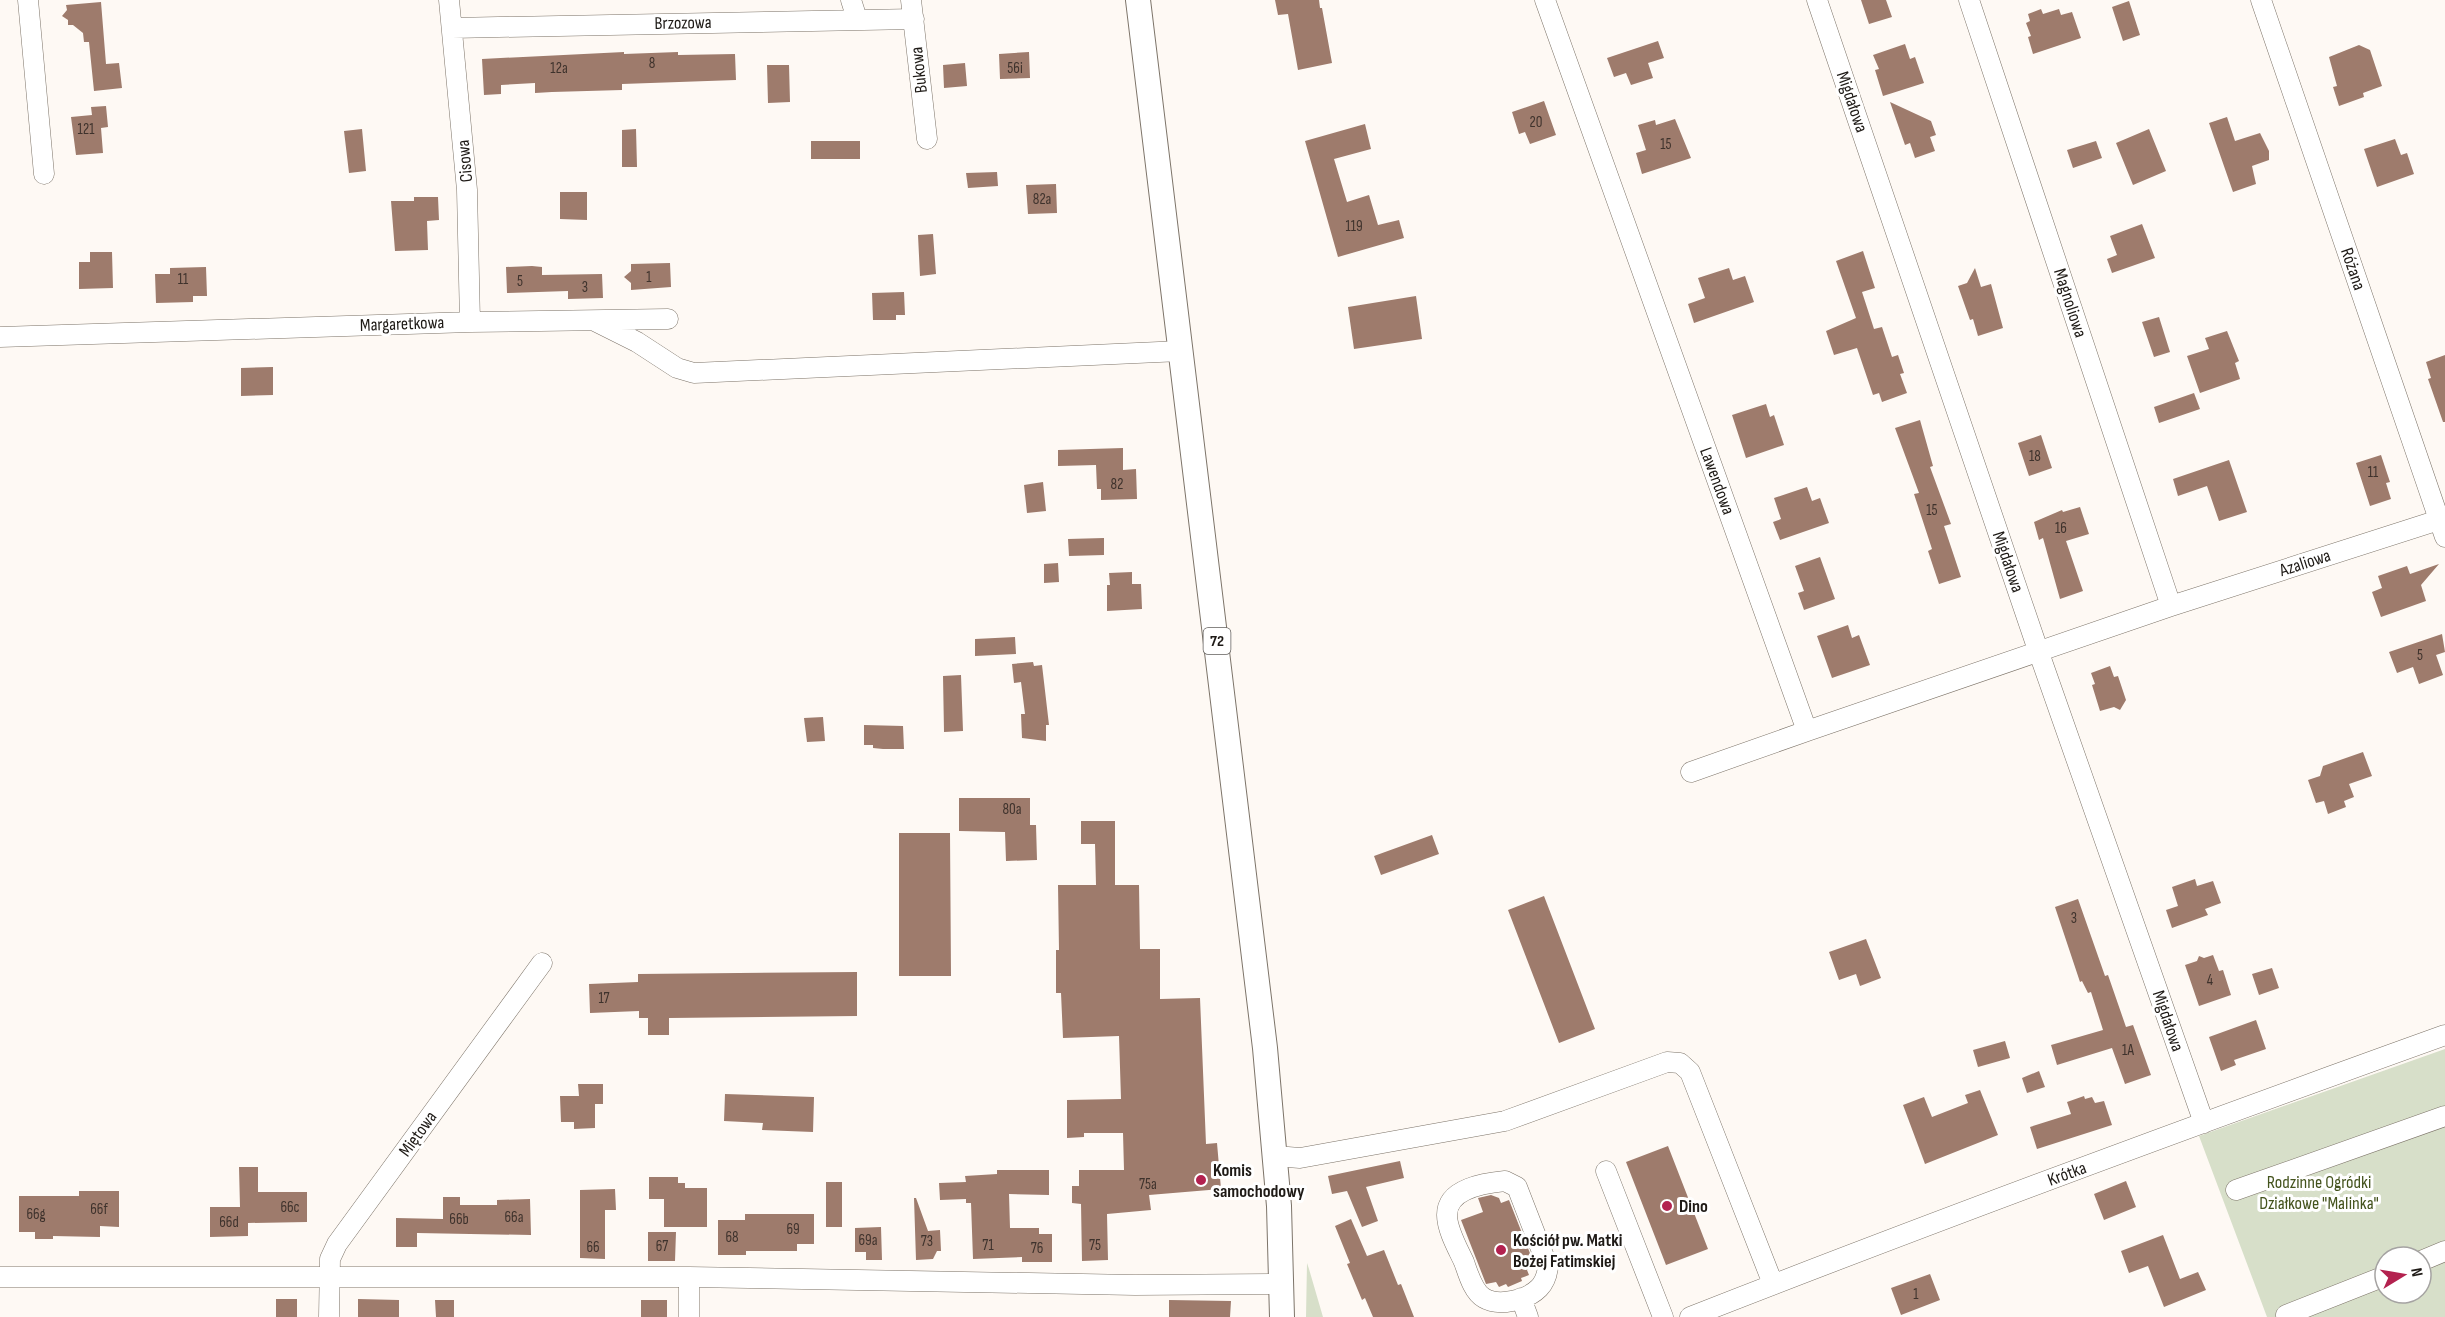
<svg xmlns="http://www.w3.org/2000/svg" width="2445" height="1317" font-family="'Sofia Sans Condensed',sans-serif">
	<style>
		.green { fill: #d7dfc9; fill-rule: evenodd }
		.building { fill: #9e7b6c }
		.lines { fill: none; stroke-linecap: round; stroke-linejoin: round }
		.minor-casing { stroke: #7d7469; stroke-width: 21 }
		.major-casing { stroke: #7d7469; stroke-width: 26 }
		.minor { stroke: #fff; stroke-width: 20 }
		.major { stroke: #fff; stroke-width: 24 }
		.poi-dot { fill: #b3224f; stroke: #fff; stroke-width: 2 }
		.labels { text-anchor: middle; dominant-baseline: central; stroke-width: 6; stroke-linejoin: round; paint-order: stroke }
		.number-label { font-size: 15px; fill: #3e322c }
		.shield { fill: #fff; stroke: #625f5c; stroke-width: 1.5 }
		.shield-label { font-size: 16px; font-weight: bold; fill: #1e1a16 }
		.street-label { font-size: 18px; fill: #1e1a16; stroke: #fff }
		.poi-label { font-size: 18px; font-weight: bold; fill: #1e1a16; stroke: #fff; text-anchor: start }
		.park-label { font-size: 18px; fill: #44531d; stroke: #fff }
	</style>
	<rect width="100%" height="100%" fill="#fef9f4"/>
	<path class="green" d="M2445 1049V1317H2267L2199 1136ZM2385 1257H2421V1293H2385Z
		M1307 1263 1309 1269 1323 1317H1306Z"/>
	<path class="building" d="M1275 0H1319L1320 8H1318H1322L1332 63 1298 70 1288 14 1278 15Z
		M1861 0H1886L1892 17 1869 24Z
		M2129 1 2140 35 2123 41 2112 7Z
		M101 2 106 64 119 63 122 88 94 91 89 42H84L83 33 73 25H68V20L62 16 67 10 66 5Z
		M2041 9 2043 14 2059 9 2061 15 2072 12 2081 38 2033 54 2028 37 2031 36 2026 23 2030 21 2028 14Z
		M1658 41 1664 58 1648 63 1653 78 1631 85 1626 73 1614 77 1607 58Z
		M1905 44 1910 59 1915 57 1924 83 1883 96 1875 70 1879 69 1873 55Z
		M2359 45 2370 50 2382 86 2363 93 2364 97 2339 106 2333 87 2337 86 2329 57Z
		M624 52V54L678 52V55L735 54 736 80 622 84V90L552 92 535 93V83L501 85V94L484 95 482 59Z
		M1029 52 1030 78 1000 79 999 54Z
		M965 63 967 86 944 88 943 65Z
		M767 65H789L790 102 768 103Z
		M1544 101 1556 135 1530 144 1525 132 1519 134 1512 112Z
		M1890 102 1931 121 1936 135 1930 137 1935 151 1915 158 1910 143 1905 145Z
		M106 106 108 127 101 128 103 153 76 155 71 117 92 115 91 107Z
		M2227 117 2235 141 2260 133 2269 151V160L2252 166 2256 184 2233 192 2209 123Z
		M1675 119 1691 158 1642 174 1636 153 1646 150 1638 125 1655 120 1656 125Z
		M1365 124 1371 149 1334 159 1347 202 1369 195 1378 225 1399 220 1404 238 1338 257 1305 141Z
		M362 129 366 171 349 173 344 131Z
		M636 129 637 167H622V130Z
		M2149 129 2166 171 2133 185 2116 143Z
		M2395 139 2401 155 2407 153 2414 174 2377 187 2364 149Z
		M811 141H860V159H811Z
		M2096 141 2102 158 2073 168 2067 150Z
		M997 172 998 186 968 188 966 173Z
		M1056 184 1057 213 1028 214 1026 185Z
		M560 192H587V220L560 219Z
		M414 197H438L439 220 427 221 428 250 395 251 391 201H414Z
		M2142 224 2155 258 2112 273 2107 259 2117 255 2110 236Z
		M933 234 936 274 920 276 918 235Z
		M1863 251 1875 288 1862 292 1874 329 1882 327 1892 357 1898 355 1904 373 1900 374 1907 393 1882 402 1879 393 1873 395 1857 348 1834 355 1826 331 1856 318 1836 261Z
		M90 252H112L113 288 79 289V262H90Z
		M670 263 671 287 631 290V283L624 277 631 271V264Z
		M532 266 542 267V275L602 274 603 298 568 299V291L507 293 506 267Z
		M206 267 207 296H193V302L156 303 155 274H170V268Z
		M1729 268 1733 280 1745 276 1754 302 1694 323 1688 304 1705 298 1698 278Z
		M1975 268 1981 287 1991 284 2003 328 1978 336 1973 319 1970 320 1958 286 1967 283Z
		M904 292 905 315H896V320H873L872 293Z
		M1416 296 1422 339 1354 349 1348 307Z
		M2159 317 2170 352 2154 357 2142 322Z
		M2227 331 2239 361 2235 363 2240 379 2200 393 2187 356 2209 349 2205 338Z
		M2445 355V422H2443L2428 379 2431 378 2426 362Z
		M273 367V395L241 396V368Z
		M2194 393 2200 409 2159 423 2154 407Z
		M1766 404 1770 417 1774 415 1784 445 1746 458 1732 415Z
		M1920 420 1933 466 1930 467 1951 524 1944 526 1961 577 1939 584 1928 551 1932 549 1914 494 1919 493 1895 428Z
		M2041 435 2052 468 2029 476 2018 443Z
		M1123 448V470L1136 469 1137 499 1101 500V489H1097L1096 465 1058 466V450Z
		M2381 455 2390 482 2386 483 2391 499 2370 506 2356 463Z
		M2229 460 2247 512 2219 521 2207 486 2178 496 2173 479Z
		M1043 482 1046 511 1027 513 1024 485Z
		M1807 487 1812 501 1820 498 1829 523 1780 540 1773 522 1781 519 1774 498Z
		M2080 507 2089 534 2066 541 2083 591 2060 599 2043 538 2039 540 2034 522 2062 510 2063 512Z
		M1104 538V555L1069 556 1068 539Z
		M1820 557 1835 599 1804 610 1798 593 1804 591 1795 566Z
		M1058 563 1059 582 1044 583V564Z
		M2439 564 2421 585 2426 601 2381 617 2372 592 2382 588 2378 576 2407 566 2410 574Z
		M1132 572V584H1141L1142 609 1107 611V585H1110L1109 573Z
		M1848 625 1852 638 1859 635 1870 665 1832 678 1817 636Z
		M2442 634 2445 652 2436 655 2443 675 2419 684 2413 667 2397 673 2389 652Z
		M1015 637 1016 654 975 656V639Z
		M1033 662 1034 666 1042 665 1049 725H1046V741L1022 738 1021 714H1025L1021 682 1014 683 1012 664Z
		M2110 666 2114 677 2118 676 2126 700 2120 710 2114 707 2100 711 2092 685 2095 684 2091 673Z
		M961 675 963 731 944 732 943 676Z
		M823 717 825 741 807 742 804 718Z
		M864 725 903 726 904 749H883L873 748V745H864Z
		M2363 752 2372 776 2349 784 2354 797 2344 801 2346 807 2328 814 2324 801 2316 803 2308 780 2320 776 2323 766Z
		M959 798H1030V825H1036L1037 860 1006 861 1005 832 959 831Z
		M1081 821H1115V885H1139L1140 949H1160V999L1200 998 1206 1144 1217 1143 1221 1189 1149 1195 1151 1210 1107 1214 1108 1260 1082 1261 1081 1204 1072 1203V1186H1079V1170H1124L1123 1133H1084V1137L1067 1138V1100L1121 1099 1119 1036 1063 1038 1061 993H1056V950H1059L1058 885H1096L1095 844H1081Z
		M899 833H950L951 976H899Z
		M1432 835 1439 854 1381 875 1374 856Z
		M2195 879 2197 886 2213 881 2221 903 2205 909 2208 915 2172 928 2166 910 2178 906 2172 887Z
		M1544 896 1595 1029 1559 1043 1508 910Z
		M2078 899 2105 976 2108 975 2126 1027 2133 1025 2151 1075 2125 1084 2112 1048 2057 1065 2051 1045 2103 1030 2091 992 2088 993 2082 981 2080 982 2055 907Z
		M1866 939 1881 978 1860 986 1856 974 1839 980 1829 952Z
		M2213 955 2219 971 2223 970 2231 995 2199 1006 2185 965 2197 961 2199 956 2204 958Z
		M2272 968 2279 988 2259 995 2252 974Z
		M857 972V1016L669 1018V1035H648V1018H639V1011L590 1013 589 984 638 982V974Z
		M2256 1020 2266 1049 2234 1060 2236 1065 2221 1071 2209 1037Z
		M2005 1041 2010 1058 1978 1067 1973 1050Z
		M2039 1071 2045 1087 2027 1093 2022 1078Z
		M578 1084H603V1104H595V1128L574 1129V1122H561L560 1096H579Z
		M1980 1090 1998 1135 1925 1164 1903 1105 1924 1097 1932 1117 1968 1103 1965 1095Z
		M725 1094 814 1097 813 1132 762 1130 763 1123 724 1121Z
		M2084 1096 2085 1099 2092 1097 2095 1103 2104 1101 2112 1125 2037 1149 2030 1127 2071 1114 2067 1102Z
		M1668 1146 1708 1249 1666 1265 1626 1162Z
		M1400 1161 1404 1178 1366 1187 1378 1221 1362 1227 1347 1191 1332 1194 1328 1176Z
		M239 1167H258V1192H307V1222L248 1223V1236L210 1237V1207H240Z
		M997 1170H1049V1195L1009 1194 1010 1228H1039V1234H1052V1262H1022V1257L973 1259 971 1203H966V1199L940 1200 939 1183 966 1182 965 1176 997 1174Z
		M649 1177H678V1183H685V1188H707V1227H664V1199H649Z
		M2126 1181 2136 1207 2104 1220 2094 1194Z
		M826 1182H842V1227H826Z
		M615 1189 616 1210H605V1259L580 1258V1190Z
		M79 1191H119V1227L100 1226V1237L53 1236V1239H35V1232H19V1196H79Z
		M1491 1195 1499 1198 1501 1203 1509 1200 1535 1266 1527 1270 1529 1275 1521 1278 1522 1281 1508 1287 1506 1284 1499 1287 1496 1282 1486 1284 1461 1220 1483 1212 1478 1198Z
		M443 1197H460V1205H497V1200L530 1199 531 1235 417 1233V1247H396V1218L443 1219Z
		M914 1198H916L928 1231 940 1230 941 1251H937L933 1259 916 1260Z
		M745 1214H814V1244H797V1251H746V1255H718V1220H745Z
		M1351 1219 1367 1256 1384 1250 1398 1285 1401 1284 1414 1317H1373L1365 1298 1362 1300 1347 1264 1350 1263 1335 1226Z
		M881 1227 882 1260H866V1252H855V1228Z
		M648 1232H676L675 1261H648Z
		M2163 1235 2180 1279 2198 1272 2206 1290 2164 1307 2148 1266 2129 1273 2121 1251Z
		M1930 1274 1940 1300 1901 1315 1891 1288Z
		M276 1299H297V1317H276Z
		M358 1299 399 1300V1317H358Z
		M435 1300H454V1317H436Z
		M641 1300H667V1317H641Z
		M1169 1300 1231 1301 1230 1317H1169Z"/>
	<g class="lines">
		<g class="minor-casing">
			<path id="minor" d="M28 0 44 174
				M449 0 467 190 470 322
				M851 0 857 19
				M911 0 927 139
				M1545 0 1807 731 2171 606 2445 518
				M1817 0 2039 653 2204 1123
				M1969 0 2171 606
				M2261 0 2445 537
				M452 28 914 19
				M595 321 637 342 677 368 694 373 1181 351
				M0 337 470 322 668 319
				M1691 772 1807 731
				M1275 1156 1300 1158 1505 1121 1667 1062 1680 1063 1690 1072 1773 1284
				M1606 1171 1663 1317
				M1505 1181 1517 1187 1548 1267C1547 1275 1545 1282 1539 1288 1527 1300 1499 1307 1484 1298 1473 1292 1468 1273 1464 1262 1458 1249 1447 1230 1447 1215 1447 1188 1485 1183 1505 1181Z
				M2236 1190 2445 1116
				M2421 1261 2445 1251
				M0 1277H689L1135 1285 1282 1284
				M689 1277V1317
				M1521 1298 1528 1317
				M2286 1315 2385 1276
				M329 1317 330 1259 337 1244 542 963
				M1690 1317C1940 1219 2192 1126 2445 1035"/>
		</g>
		<g class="major-casing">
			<path id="major" d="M1138 0 1265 1048 1279 1206 1282 1317"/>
		</g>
		<use href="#minor" class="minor"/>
		<use href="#major" class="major"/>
	</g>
	<g class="poi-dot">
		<circle cx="1201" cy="1180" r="6"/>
		<circle cx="1667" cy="1206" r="6"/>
		<circle cx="1501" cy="1250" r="6"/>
	</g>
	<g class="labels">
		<g class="number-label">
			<text x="652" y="63">8</text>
			<text x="559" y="68">12a</text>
			<text x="1015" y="68">56i</text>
			<text x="1536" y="122">20</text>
			<text x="86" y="129">121</text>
			<text x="1666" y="144">15</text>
			<text x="1042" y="199">82a</text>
			<text x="1354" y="226">119</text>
			<text x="649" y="277">1</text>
			<text x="183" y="279">11</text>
			<text x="520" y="281">5</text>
			<text x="585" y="287">3</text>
			<text x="2035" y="456">18</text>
			<text x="2373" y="472">11</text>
			<text x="1117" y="484">82</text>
			<text x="1932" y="510">15</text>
			<text x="2061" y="528">16</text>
			<text x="2420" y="655">5</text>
			<text x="1012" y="809">80a</text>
			<text x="2074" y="918">3</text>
			<text x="2210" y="980">4</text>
			<text x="604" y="998">17</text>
			<text x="2128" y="1050">1A</text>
			<text x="1148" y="1184">75a</text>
			<text x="290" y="1207">66c</text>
			<text x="99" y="1209">66f</text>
			<text x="36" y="1214">66g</text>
			<text x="514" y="1217">66a</text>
			<text x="459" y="1219">66b</text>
			<text x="229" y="1222">66d</text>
			<text x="793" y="1229">69</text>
			<text x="732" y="1237">68</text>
			<text x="868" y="1240">69a</text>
			<text x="927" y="1241">73</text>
			<text x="988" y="1245">71</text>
			<text x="1095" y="1245">75</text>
			<text x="662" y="1246">67</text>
			<text x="593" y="1247">66</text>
			<text x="1037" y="1248">76</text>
			<text x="1916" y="1294">1</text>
		</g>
		<rect class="shield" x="1203.5" y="628" width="27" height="26" rx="4.5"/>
		<g class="shield-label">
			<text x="1217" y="641">72</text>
		</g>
		<g class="street-label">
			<text transform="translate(683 23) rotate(-1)">Brzozowa</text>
			<text transform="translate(919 70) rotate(-96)">Bukowa</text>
			<text transform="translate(1852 102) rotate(71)">Migdałowa</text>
			<text transform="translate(465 161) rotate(-95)">Cisowa</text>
			<text transform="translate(2353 269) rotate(71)">Różana</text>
			<text transform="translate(2070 303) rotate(72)">Magnoliowa</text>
			<text transform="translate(402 324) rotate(-2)">Margaretkowa</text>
			<text transform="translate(1717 481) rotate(70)">Lawendowa</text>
			<text transform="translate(2008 562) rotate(71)">Migdałowa</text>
			<text transform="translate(2305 563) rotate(-18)">Azaliowa</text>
			<text transform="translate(2168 1021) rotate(71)">Migdałowa</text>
			<text transform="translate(418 1134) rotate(-54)">Miętowa</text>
			<text transform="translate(2067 1174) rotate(-20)">Krótka</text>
		</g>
		<g class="poi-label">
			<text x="1213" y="1170">Komis<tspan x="1213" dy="21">samochodowy</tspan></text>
			<text x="1679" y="1206">Dino</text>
			<text x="1513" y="1240">Kościół pw. Matki<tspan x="1513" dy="21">Bożej Fatimskiej</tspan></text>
		</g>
		<g class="park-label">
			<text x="2319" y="1182">Rodzinne Ogródki<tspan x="2319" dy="21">Działkowe "Malinka"</tspan></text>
		</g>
	</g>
	<g transform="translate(2403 1275) rotate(79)"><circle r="28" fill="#ffffff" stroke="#a5a3a2" stroke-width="1.5"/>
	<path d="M0-4.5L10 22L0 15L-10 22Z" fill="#b3224f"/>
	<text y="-9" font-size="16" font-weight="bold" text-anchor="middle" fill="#1e1a16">N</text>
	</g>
</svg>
